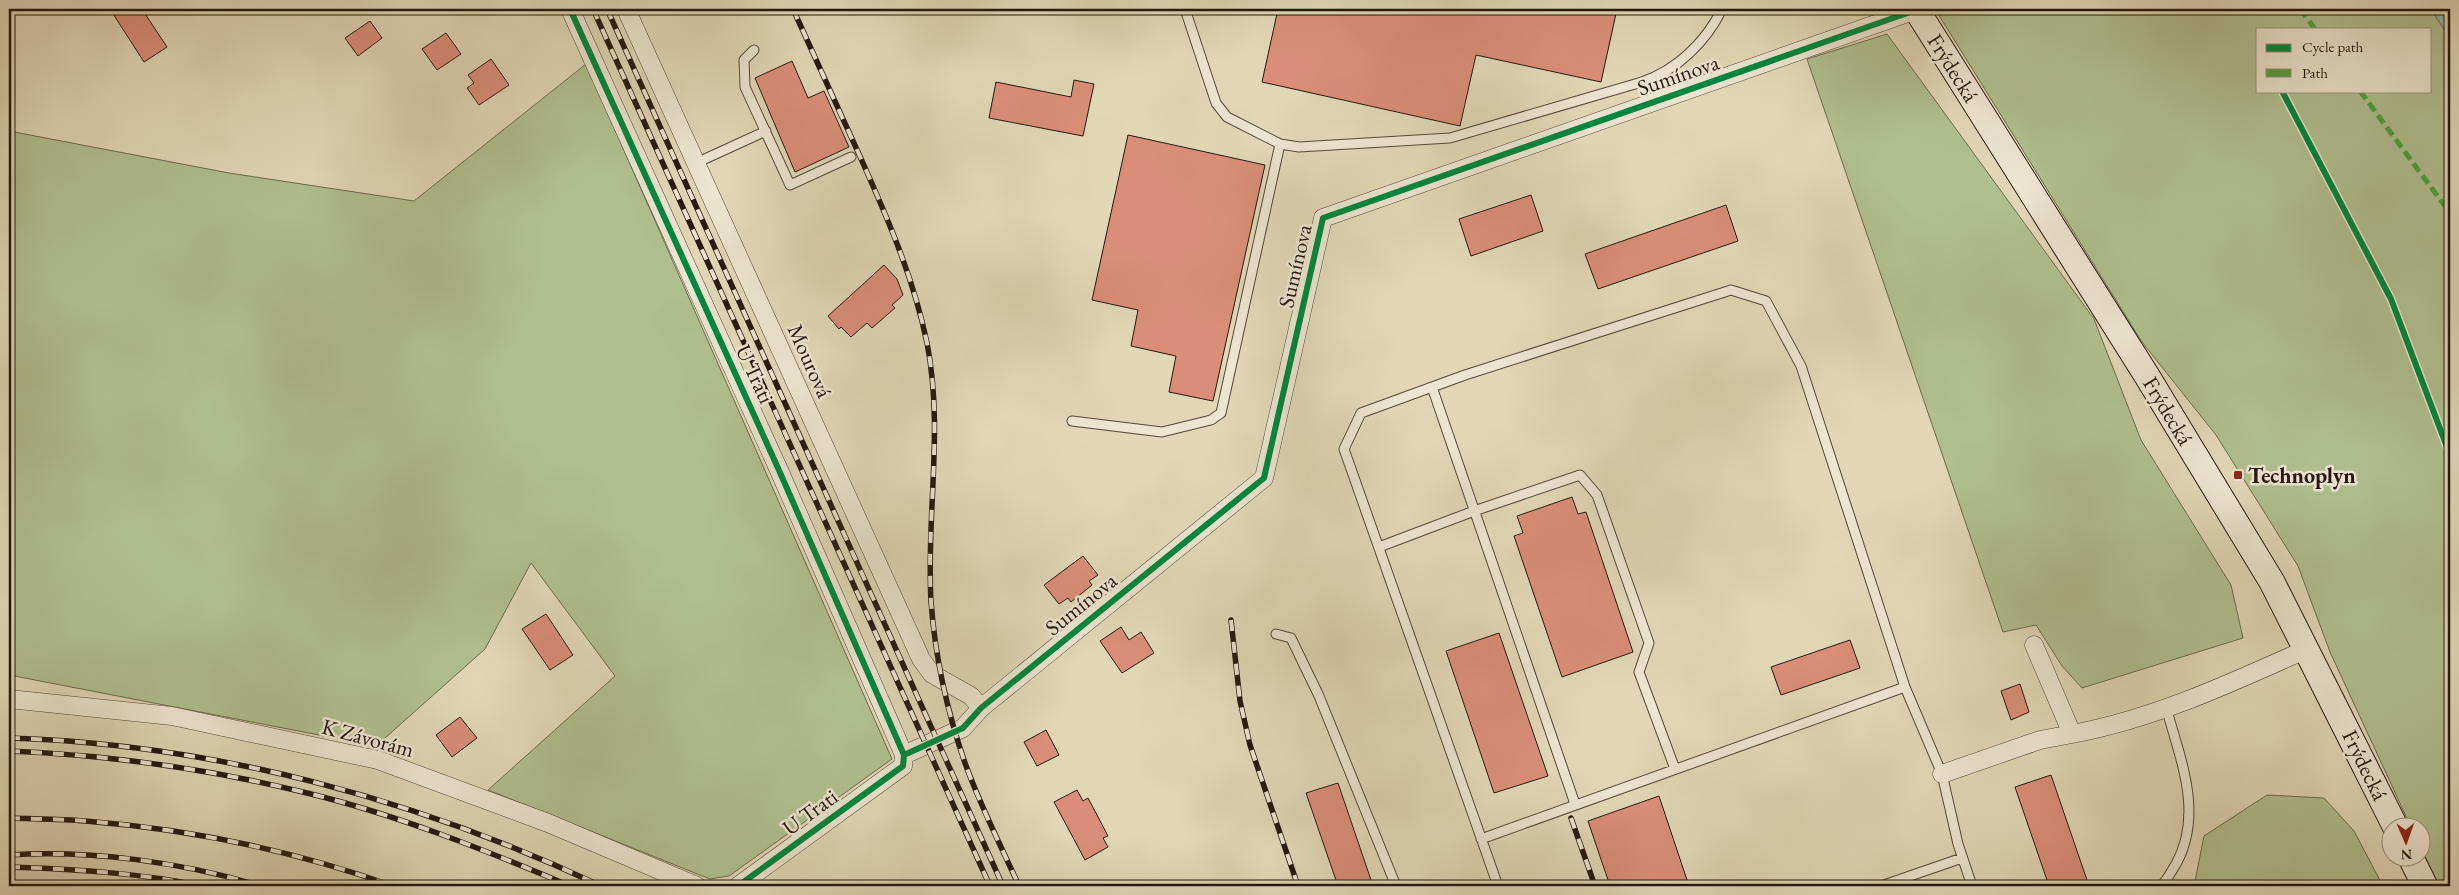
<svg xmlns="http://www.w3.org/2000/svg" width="2459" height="895" font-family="'EB Garamond',serif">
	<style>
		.green { fill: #b0bf90; stroke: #6a6c50; fill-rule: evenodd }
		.water { fill: #94b9b2; stroke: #677971 }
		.building { fill: #da8e79; stroke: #241810 }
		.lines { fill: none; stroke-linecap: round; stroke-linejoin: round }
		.lane-casing { stroke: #53483a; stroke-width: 11 }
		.street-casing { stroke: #53483a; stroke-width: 19 }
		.secondary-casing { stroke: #241810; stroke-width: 27 }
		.lane { stroke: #ece5d0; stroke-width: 9 }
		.street { stroke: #ece5d0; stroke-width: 18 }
		.secondary { stroke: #ece5d0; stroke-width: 25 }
		.rail-casing { stroke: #241810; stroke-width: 5.5 }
		.rail { stroke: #ece5d0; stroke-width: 4; stroke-dasharray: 11; stroke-linecap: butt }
		.quiet { stroke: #50a13f; stroke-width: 5; stroke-dasharray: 10 5; stroke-linecap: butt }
		.cycleway-casing { stroke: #ece5d0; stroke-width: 9 }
		.cycleway { stroke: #00873e; stroke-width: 6 }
		.poi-dot { fill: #8f2418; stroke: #ece5d0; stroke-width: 2 }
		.labels { text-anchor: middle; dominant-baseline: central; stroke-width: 5; stroke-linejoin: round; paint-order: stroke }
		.street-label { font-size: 22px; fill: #241810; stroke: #ece5d0 }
		.poi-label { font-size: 22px; font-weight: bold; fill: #241810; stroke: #ece5d0; text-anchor: start }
	</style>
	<rect width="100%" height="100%" fill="#e1d7b7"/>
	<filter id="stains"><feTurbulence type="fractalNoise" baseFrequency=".004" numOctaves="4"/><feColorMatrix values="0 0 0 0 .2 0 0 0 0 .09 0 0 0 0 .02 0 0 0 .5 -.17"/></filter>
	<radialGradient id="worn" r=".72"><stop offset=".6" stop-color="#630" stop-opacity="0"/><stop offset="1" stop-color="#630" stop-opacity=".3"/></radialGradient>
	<path class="green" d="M1935 9H2431L2450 39V886H2438L2422 850V828L2411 827 2330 652 2298 566 2216 435 2142 342ZM2258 29H2430V91H2258Z
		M1887 34 2094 319 2141 440 2231 585 2243 638 2082 688 2062 666 2036 625 2003 632 1807 59Z
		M586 64 892 759 729 876 710 879 488 790 615 676 531 563 485 649 376 746 9 675V131L229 173 414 201Z
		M2267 795 2324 798 2354 831 2383 886H2194L2204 836Z"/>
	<path class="water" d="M2431 9H2450V39Z"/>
	<path class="building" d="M110 9H142L167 47 144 62Z
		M1278 9H1617L1601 82 1476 55 1460 126 1262 82Z
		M370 21 382 38 358 56 345 38Z
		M446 33 461 54 437 70 422 49Z
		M491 59 509 85 479 105 467 88 474 83 468 75Z
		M792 61 808 98 824 91 849 147 795 172 755 78Z
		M1074 80 1094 84 1083 136 989 118 996 82 1071 97Z
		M1128 135 1265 165 1213 401 1169 392 1176 356 1131 346 1138 310 1092 300Z
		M1531 195 1543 231 1471 256 1459 219Z
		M1726 205 1738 241 1598 289 1585 254Z
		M884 265 897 279 903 295 892 305 895 308 872 328 867 323 851 337 841 327 839 329 828 316Z
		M1572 497 1578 514 1586 512 1633 652 1562 677 1514 536 1523 533 1517 516Z
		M1083 556 1098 575 1089 581 1092 585 1071 602 1068 598 1059 604 1044 585Z
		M546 614 573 655 550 670 522 629Z
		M1121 627 1129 640 1141 632 1154 653 1122 673 1100 641Z
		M1499 633 1548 776 1494 793 1446 651Z
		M1850 640 1860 668 1781 695 1771 667Z
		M2020 684 2029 712 2011 720 2001 691Z
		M460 717 477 738 452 757 436 735Z
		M1046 730 1059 755 1037 766 1024 742Z
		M2051 775 2089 886H2049L2015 787Z
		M1338 783 1373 886H1338L1306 793Z
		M1077 790 1083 801 1088 798 1108 836 1103 838 1108 847 1085 860 1054 802Z
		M1659 796 1689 886H1610L1588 821Z"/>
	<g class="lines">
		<g class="lane-casing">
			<path id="lane" d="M1185 9 1216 103 1227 117 1280 144 1299 147 1450 138 1642 82C1677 70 1706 42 1722 9
				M754 50 744 60 745 87 790 185 851 157
				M696 163 766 131
				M1432 387 1575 804
				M1072 421 1162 432 1211 420 1221 413 1280 144
				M1379 547 1474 511 1580 475 1597 495 1649 643 1639 672 1675 769
				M1276 634 1291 638 1319 696 1396 886
				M1481 839 1905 687
				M1498 886 1344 449 1361 413 1465 375 1731 290 1766 301 1801 366 1905 687 1942 774 1958 844 1972 886
				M1881 886 1962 858
				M2161 886C2167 880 2171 872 2176 864 2204 813 2180 759 2166 707"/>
		</g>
		<g class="street-casing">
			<path id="street" d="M570 9 778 468 904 755
				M626 9 921 659 932 674 971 696 981 708
				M9 699 172 716 378 760 548 823 697 886
				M2072 734C2154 719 2231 683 2307 649
				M1942 774 2040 740 2072 734 2034 645
				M738 886 903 766 904 755 963 728 981 708 1264 478 1323 218 1916 10"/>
		</g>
		<g class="secondary-casing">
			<path id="secondary" d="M1916 9 2147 376 2272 582 2396 828
				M2411 858 2425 886"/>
		</g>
		<use href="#lane" class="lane"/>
		<use href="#street" class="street"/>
		<use href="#secondary" class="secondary"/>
		<g class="rail-casing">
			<path id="rail" d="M593 9 990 886
				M607 9 1003 886
				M793 9C815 57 836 104 858 152 886 215 913 275 927 343 944 429 926 515 931 601 935 657 947 711 965 763 980 805 1001 846 1019 886
				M1231 620 1240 701 1250 745 1298 886
				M9 738C213 744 417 799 601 886
				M9 751C109 755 210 769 307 793 398 815 485 850 570 886
				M9 818C34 819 60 819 85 821 189 829 295 851 393 886
				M1571 818 1595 886
				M9 855C92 850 181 862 261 886
				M9 867C74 869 139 873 203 886"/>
		</g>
		<use href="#rail" class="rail"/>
		<path class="quiet" d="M2300 9 2315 29
			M2360 91 2450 213"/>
		<g class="cycleway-casing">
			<path id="cycleway" d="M570 9 778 468 904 755
				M2282 91 2391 299 2450 455
				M738 886 903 766 904 755 963 728 981 708 1264 478 1323 218 1916 10"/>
		</g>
		<use href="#cycleway" class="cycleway"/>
	</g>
	<rect class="poi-dot" x="2233" y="470" width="10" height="10" rx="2.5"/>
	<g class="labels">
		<g class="street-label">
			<text transform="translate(1953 68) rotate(58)">Frýdecká</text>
			<text transform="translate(1678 75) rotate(-19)">Sumínova</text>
			<text transform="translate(1295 266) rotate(-77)">Sumínova</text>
			<text transform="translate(810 361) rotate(66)">Mourová</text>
			<text transform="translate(755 374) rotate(65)">U Trati</text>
			<text transform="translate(2168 411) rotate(59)">Frýdecká</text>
			<text transform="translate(1081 604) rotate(-39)">Sumínova</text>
			<text transform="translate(368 738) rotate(15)">K Závorám</text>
			<text transform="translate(2365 765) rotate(64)">Frýdecká</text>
			<text transform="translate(810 812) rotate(-36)">U Trati</text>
		</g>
		<g class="poi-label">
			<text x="2248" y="475">Technoplyn</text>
		</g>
	</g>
	<rect width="2459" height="895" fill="none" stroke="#e1d7b7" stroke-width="30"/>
	<rect x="10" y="10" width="2439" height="875" fill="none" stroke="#241810" stroke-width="2.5"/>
	<rect x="15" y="15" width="2429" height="865" fill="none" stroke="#241810"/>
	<rect x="2256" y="28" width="175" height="65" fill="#ece5d0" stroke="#9c9383"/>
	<rect x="2266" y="44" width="25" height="8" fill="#00873e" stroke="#9c9383"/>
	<text x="2302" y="52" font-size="15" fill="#241810">Cycle path</text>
	<rect x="2266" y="69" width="25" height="8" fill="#50a13f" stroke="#9c9383"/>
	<text x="2302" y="78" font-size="15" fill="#241810">Path</text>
	<g transform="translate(2406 842) rotate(178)"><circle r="24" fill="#ece5d0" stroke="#9c9383"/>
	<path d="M0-4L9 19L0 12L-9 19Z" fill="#8f2418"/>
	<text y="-8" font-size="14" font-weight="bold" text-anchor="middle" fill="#241810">N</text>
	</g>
	<rect width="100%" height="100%" filter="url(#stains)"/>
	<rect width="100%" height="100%" fill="url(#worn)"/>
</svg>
